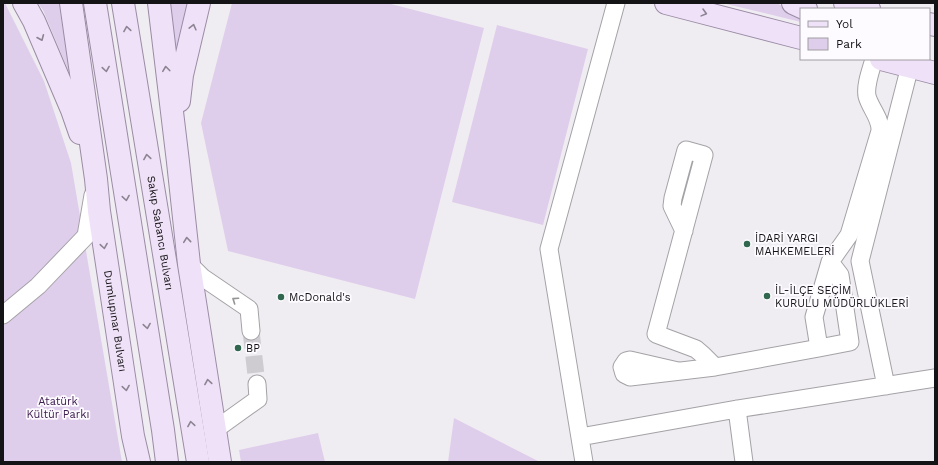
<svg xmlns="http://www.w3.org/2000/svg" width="938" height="465" font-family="'Work Sans',sans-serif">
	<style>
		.green { fill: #dfceeb }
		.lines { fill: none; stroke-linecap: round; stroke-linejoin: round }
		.minor-tunnel { stroke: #cfccd1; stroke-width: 17; stroke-dasharray: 17 8; stroke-linecap: butt }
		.minor-casing { stroke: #a4a2a6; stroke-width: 19 }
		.major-casing { stroke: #9b8ca5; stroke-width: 24 }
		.minor { stroke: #fff; stroke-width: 17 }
		.major { stroke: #efe1f8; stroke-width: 22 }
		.oneway { stroke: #8c8492 }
		.oneway2 { stroke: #959596 }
		.poi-dot { fill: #31674e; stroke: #fdfbff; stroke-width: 1.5 }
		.labels { text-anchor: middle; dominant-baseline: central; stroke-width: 3.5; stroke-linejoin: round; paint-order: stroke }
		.street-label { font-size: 11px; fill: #141315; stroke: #fdfbff }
		.poi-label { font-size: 11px; fill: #141315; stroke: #fdfbff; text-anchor: start }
		.park-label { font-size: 11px; fill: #3d1d4f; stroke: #fdfbff }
	</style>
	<rect width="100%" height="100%" fill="#f0edf2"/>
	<path class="green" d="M3 3H5L44 81 71 163 122 462H3Z
		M38 3H61L76 89 43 10Z
		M168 3H191L176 67Z
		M232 3H387L484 28 415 299 228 251 201 123Z
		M722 3H776L801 14V22Z
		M497 25 588 49 543 225 452 202Z
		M454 418 540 462H448Z
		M318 433 325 462H241L239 450Z"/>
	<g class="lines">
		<path class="minor-tunnel" d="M251 331 257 384"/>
		<g class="minor-casing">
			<path id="minor" d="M684 231 672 206 673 198 686 150 704 155 656 334 696 349 703 355 715 367
				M189 264 202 277 249 309 251 331
				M3 315 38 286 86 236 93 195
				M819 348 850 342 840 275 830 262
				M678 371 630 360 626 361 622 367 624 374 630 377 715 367 819 348 814 317 830 262 849 235 880 131C881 118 870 108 867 96 865 85 871 70 874 59
				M886 386 860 261 910 66
				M737 409 744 462
				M216 429 258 399 257 384
				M580 437 737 409 935 378
				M584 462 549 249 616 3"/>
		</g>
		<g class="major-casing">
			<g id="major">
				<path d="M24 3 34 21 72 110 80 133"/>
				<path id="s1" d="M71 3 96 179 99 211 133 436 139 462"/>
				<path d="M95 3 163 430 167 462"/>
				<path id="s2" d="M123 3 198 462"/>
				<path d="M159 3 178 162 189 264 220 462"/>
				<path d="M666 3 801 38"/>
				<path d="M793 3 806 9"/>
				<path d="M845 3 869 9"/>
				<path d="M929 24 935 25"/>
				<path d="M881 59 935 73"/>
				<path d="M179 101 182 75 199 3"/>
			</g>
		</g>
		<use href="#minor" class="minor"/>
		<use href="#major" class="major"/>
	</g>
	<defs><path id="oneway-chevron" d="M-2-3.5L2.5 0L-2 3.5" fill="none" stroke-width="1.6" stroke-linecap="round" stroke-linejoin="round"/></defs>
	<g class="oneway">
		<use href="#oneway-chevron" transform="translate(704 13) rotate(15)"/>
		<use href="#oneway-chevron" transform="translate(193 27) rotate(-76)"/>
		<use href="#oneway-chevron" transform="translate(127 29) rotate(-99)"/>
		<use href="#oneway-chevron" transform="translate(41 38) rotate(67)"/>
		<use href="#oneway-chevron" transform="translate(106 69) rotate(81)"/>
		<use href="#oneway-chevron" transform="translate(166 69) rotate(-97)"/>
		<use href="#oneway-chevron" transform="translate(147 157) rotate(-99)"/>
		<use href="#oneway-chevron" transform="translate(126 198) rotate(81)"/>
		<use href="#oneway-chevron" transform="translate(187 240) rotate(-96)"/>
		<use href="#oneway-chevron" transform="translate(104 246) rotate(81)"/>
		<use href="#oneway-chevron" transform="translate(147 326) rotate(81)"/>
		<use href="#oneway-chevron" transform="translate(208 382) rotate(-99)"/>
		<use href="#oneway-chevron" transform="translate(126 388) rotate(81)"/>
		<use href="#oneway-chevron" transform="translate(191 424) rotate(-99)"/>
	</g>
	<use class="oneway2" href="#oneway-chevron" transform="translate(235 300) rotate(-146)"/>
	<g class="poi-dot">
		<circle cx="747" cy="244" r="4"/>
		<circle cx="767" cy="296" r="4"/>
		<circle cx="281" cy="297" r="4"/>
		<circle cx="238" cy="348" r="4"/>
	</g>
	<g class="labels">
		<g class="street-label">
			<text stroke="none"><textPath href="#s2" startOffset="233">Sakıp Sabancı Bulvarı</textPath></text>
			<text stroke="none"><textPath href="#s1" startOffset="321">Dumlupınar Bulvarı</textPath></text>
		</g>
		<g class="poi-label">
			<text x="755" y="238">İDARİ YARGI<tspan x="755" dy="13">MAHKEMELERİ</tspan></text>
			<text x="775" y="290">İL-İLÇE SEÇİM<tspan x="775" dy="13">KURULU MÜDÜRLÜKLERİ</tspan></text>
			<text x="289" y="297">McDonald's</text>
			<text x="246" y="348">BP</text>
		</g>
		<g class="park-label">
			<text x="58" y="401">Atatürk<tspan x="58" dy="13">Kültür Parkı</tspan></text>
		</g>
	</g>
	<rect width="938" height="465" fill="none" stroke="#141315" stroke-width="8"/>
	<rect x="800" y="8" width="130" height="52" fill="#fdfbff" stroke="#a09ea1"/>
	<rect x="808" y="21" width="20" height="6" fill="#efe1f8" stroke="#a09ea1"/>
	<text x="836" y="28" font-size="12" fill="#141315">Yol</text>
	<rect x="808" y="38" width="20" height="12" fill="#dfceeb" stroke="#a09ea1"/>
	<text x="836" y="48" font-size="12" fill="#141315">Park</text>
</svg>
